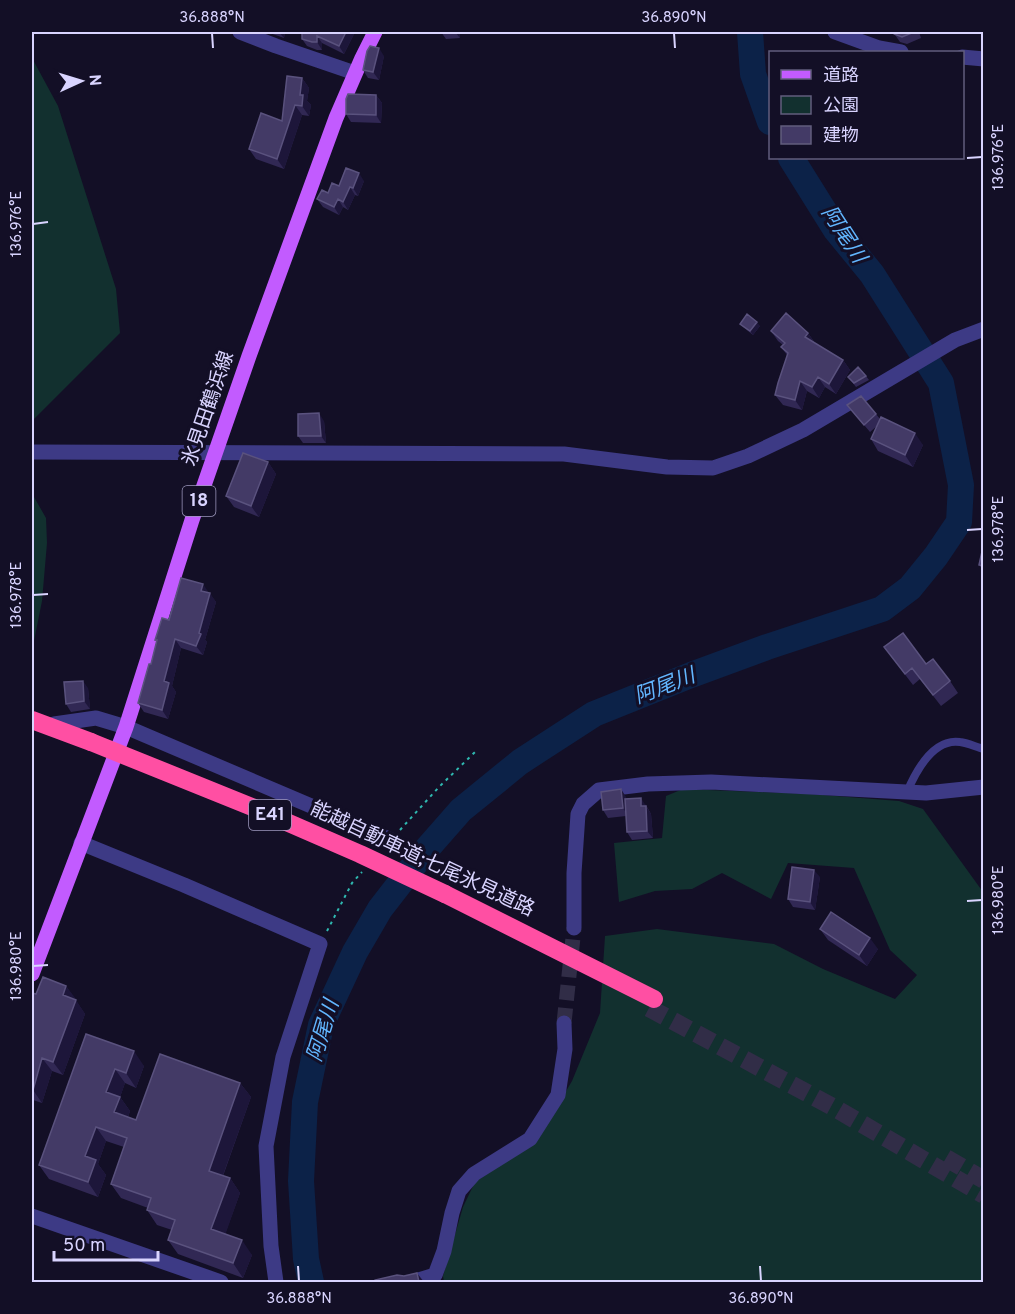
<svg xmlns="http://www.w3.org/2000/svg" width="1015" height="1314" font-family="Overpass,'Noto Sans JP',sans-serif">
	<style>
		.green { fill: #12302f }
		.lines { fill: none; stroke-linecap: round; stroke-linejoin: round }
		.river { stroke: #0c2248; stroke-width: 26 }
		.minor-tunnel { stroke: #312d47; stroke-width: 15; stroke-dasharray: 15 8; stroke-linecap: butt }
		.motorway-tunnel { stroke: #312d47; stroke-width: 18; stroke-dasharray: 18 9; stroke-linecap: butt }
		.path { stroke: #2fb8b0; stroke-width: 2; stroke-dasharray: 3 4.5; stroke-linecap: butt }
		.service { stroke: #3d3a85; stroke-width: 8 }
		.minor { stroke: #3d3a85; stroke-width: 15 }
		.primary { stroke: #c25bff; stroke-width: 15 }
		.motorway { stroke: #ff4fa3; stroke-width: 18 }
		.motorway-bridge { stroke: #ff4fa3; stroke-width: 18 }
		.wall { fill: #312854 }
		.shaded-wall { fill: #1d163a }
		.building { fill: #433a66; stroke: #5a527e; stroke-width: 1.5 }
		.ticks { fill: none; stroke: #d9d4ff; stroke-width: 2 }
		.labels { text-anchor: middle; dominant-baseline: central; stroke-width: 6; stroke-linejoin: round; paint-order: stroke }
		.shield { fill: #130f26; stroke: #9e99be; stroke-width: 1.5 }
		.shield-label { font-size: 18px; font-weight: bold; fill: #d9d4ff }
		.street-label { font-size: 20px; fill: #d9d4ff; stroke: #130f26 }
		.water-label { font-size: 21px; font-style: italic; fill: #62b6ff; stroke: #130f26 }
		.neatline { fill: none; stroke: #d9d4ff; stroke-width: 2 }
		.ticks-label { font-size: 15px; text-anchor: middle; fill: #d9d4ff }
	</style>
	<rect width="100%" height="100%" fill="#130f26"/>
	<path class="green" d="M32 58 58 106 116 289 120 333 32 421Z
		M32 495 34 497 46 518 47 543 42 601 32 651Z
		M683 789 810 794 899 801 923 809 983 892V1282H444L443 1276 463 1207 475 1182 536 1142 572 1081 600 1013 605 936 657 929 774 944 823 969 895 999 917 975 890 950 854 868 788 863 771 899 722 873 692 889 655 891 619 902 614 843 662 838 666 796Z"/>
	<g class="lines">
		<path class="river" d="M750 32 753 74 770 122
			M311 1282 306 1259 301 1181 305 1102 321 1025 355 952 380 909 425 851 461 810 520 762 594 714 691 675 767 647 882 609 910 588 936 556 959 522 961 485 941 383 872 274 836 230 791 158"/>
		<path class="minor-tunnel" d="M564 1023 574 928"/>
		<path class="motorway-tunnel" d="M649 1008 833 1107 984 1195
			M946 1158 984 1180"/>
		<path class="path" d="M400 830 439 787 475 752
			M327 931 352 883 362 872"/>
		<path class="service" d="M907 792C916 771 933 738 960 742 968 743 976 747 984 749"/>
		<path class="minor" d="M240 32 276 46 355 73
			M835 32 879 48 901 52
			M962 57 984 59
			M32 452 564 454 667 467 713 468 748 456 803 430 955 340 984 329
			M54 724 96 718 126 727 391 840
			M81 843 184 885 320 944 283 1057 266 1146 271 1246 276 1282
			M574 928V873L578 814 583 804 599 790 648 784 711 782 926 793 984 787
			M32 1216 221 1282
			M412 1282 435 1275 444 1251 452 1213 459 1191 474 1174 530 1139 558 1095 565 1049 564 1023"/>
		<path class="primary" d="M32 974 126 727 192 520 249 356 336 118 362 58 375 32"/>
		<path class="motorway" d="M32 720 91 742
			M445 894 654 999"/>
		<path class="motorway-bridge" d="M91 742 252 807 360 854 445 894"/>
	</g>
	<path class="wall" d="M267 32H285L284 38Z
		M302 32H355L344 54 322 43V50H317L307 46 302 39Z
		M441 32H459L460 38 446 39Z
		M893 32H919L921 38 907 44 900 42Z
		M384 56 379 80 368 78 363 70Z
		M302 78 309 88 307 101 311 105 309 116 302 115 284 169 256 159 249 149 282 121Z
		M376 95 382 103 381 123 351 122 346 114Z
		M364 181 358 196 355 195 348 210 343 207 339 215 323 207 317 199 339 186Z
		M740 324 760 326 753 335 743 327Z
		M771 331 808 333 815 343 843 360 850 370 836 394 825 387 819 398 807 391 802 410 783 405 775 395 787 355 781 347 783 345 778 341Z
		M866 376 869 380 856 387 848 377Z
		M847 405 876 414 880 419 923 445 913 467 878 451 871 439 877 426 870 432Z
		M324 421 326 443H303L298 436Z
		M268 462 276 474 259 517 234 507 226 496Z
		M984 547V571L979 565Z
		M209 593 216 602 205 640 207 642 203 655 181 648 172 686 176 692 168 719 144 712 138 703 151 664 157 642 155 640 169 620Z
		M884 647 926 664 950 681 958 693 941 706 920 679 913 685Z
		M88 688 90 709 71 712 66 704Z
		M626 797V799L646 805 651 814 653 838 632 840 627 832 626 816 608 818 603 810Z
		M820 877 815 910 793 907 788 899Z
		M820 929 878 949 867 966 828 940Z
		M66 986 85 1014 63 1075 52 1071 42 1103 33 1100 32 1104V993L36 994Z
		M86 1034 144 1066 136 1088 125 1083 120 1097 130 1111 128 1117 136 1120 240 1083 251 1097 223 1176 230 1178 240 1193 225 1234 252 1255 243 1278 178 1254 168 1240 172 1230 157 1225 147 1210 148 1208 121 1198 111 1184 124 1147 106 1141 98 1164 106 1175 98 1197 49 1179 39 1165Z"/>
	<path class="shaded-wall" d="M279 32H285L284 38Z
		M346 32H355L344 54 339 46Z
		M455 32H459L460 38Z
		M317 36 322 43V50L317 42Z
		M379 48 384 56 379 80 373 72Z
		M302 78 309 88 307 101 311 105 309 116 302 106 300 95Z
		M376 95 382 103 381 123 376 115Z
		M295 105 302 115 284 169 277 159Z
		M359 173 364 181 358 196 353 188Z
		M350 187 355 195 348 210 343 202Z
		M338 199 343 207 339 215 334 207Z
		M757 322 760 326 753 335 750 331Z
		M808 333 815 343 812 347 805 337Z
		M843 360 850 370 836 394 829 384Z
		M818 377 825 387 819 398 812 387Z
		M800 381 807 391 802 410 795 400Z
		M319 413 324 421 326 443 321 436Z
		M915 433 923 445 913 467 905 455Z
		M268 462 276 474 259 517 251 506Z
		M203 584 209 593 201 591Z
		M210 593 216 602 205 640 207 642 203 655 196 646 199 633Z
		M175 639 181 648 172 686 176 692 168 719 162 710 164 681Z
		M83 681 88 688 90 709 84 701Z
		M621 789 626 797 628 816 623 808Z
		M641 798 651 814 653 838 647 831 641 806Z
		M814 870 820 877 815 910 810 902Z
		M870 938 878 949 867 966 859 955Z
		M66 986 76 999 72 1009 63 995Z
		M76 1000 85 1014 63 1075 53 1062Z
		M134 1051 144 1066 136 1088 126 1073Z
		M42 1058 52 1071 42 1103 33 1090Z
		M115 1069 125 1083 120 1097 130 1111 125 1126 114 1112 106 1092Z
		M240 1083 251 1097 219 1186 209 1171Z
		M96 1127 106 1141 98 1164 106 1175 98 1197 88 1182 85 1156Z
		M230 1178 240 1193 222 1244 211 1229Z
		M242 1240 252 1255 243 1278 233 1263Z
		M417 1273 424 1282H419Z"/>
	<path class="building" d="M302 32H346L339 46 317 36V42H312L302 39Z
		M893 32H914L902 37 894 34Z
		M370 46 379 48 373 72 363 70 367 51Z
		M287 76 302 78 300 95H303L302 106 295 105 277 159 249 149 261 113 282 121Z
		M348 94 376 95V115L346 114V99Z
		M346 168 359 173 353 188 350 187 343 202 338 199 334 207 317 199 322 190 328 193 332 183 339 186Z
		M786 313 808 333 805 337 843 360 829 384 818 377 812 387 800 381 795 400 775 395 778 383 788 353 781 347 785 343 771 331Z
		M747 314 757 322 750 331 740 324Z
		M858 367 866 376 854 383 848 377Z
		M861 396 876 414 864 425 847 405Z
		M319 413 321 436H298V414Z
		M881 417 915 433 905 455 871 439Z
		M243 453 268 462 251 506 226 496Z
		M983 547H984V566L979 565Z
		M181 578 203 584 201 591 210 593 199 633 201 634 196 646 175 639 164 681 169 683 162 710 138 703 149 664H151L157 640H155L162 618 169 620Z
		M903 633 926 664 933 659 950 681 933 695 912 668 905 674 884 647Z
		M83 681 84 701 66 704 64 682Z
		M621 789 623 808 603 810 601 792Z
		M641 798V806H646L647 831 627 832 625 799Z
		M792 867 814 870 810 902 788 899Z
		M831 912 870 938 859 955 820 929Z
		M43 977 66 986 63 995 76 1000 53 1062 42 1058 33 1090 32 1089V993L36 994Z
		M86 1034 134 1051 126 1073 115 1069 106 1092 120 1097 114 1112 136 1120 160 1054 240 1083 209 1171 230 1178 211 1229 242 1240 233 1263 168 1240 175 1220 147 1210 151 1198 111 1184 127 1138 96 1127 85 1156 96 1160 88 1182 39 1165Z
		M417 1273 419 1282H375V1280L397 1275 404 1276Z"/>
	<path class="ticks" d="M212 33 213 48M674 33 675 48M967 158 982 157M33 224 48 222M967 530 982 529M33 595 48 594M967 901 982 900M33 966 48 965M298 1266 299 1281M760 1266 761 1281"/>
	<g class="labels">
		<g class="shield">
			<rect x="182.5" y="486" width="33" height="30" rx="4.5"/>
			<rect x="249" y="800" width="42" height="30" rx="4.5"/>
		</g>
		<g class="shield-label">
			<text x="199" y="501">18</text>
			<text x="270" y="815">E41</text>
		</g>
		<g class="street-label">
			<text transform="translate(209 409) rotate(-71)">氷見田鶴浜線</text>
			<text transform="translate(422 860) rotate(25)">能越自動車道;七尾氷見道路</text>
		</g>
		<g class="water-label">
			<text transform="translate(843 235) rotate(57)">阿尾川</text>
			<text transform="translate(665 687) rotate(-21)">阿尾川</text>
			<text transform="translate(324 1031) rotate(-73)">阿尾川</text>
		</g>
	</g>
	<rect width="1015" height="1314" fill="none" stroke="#130f26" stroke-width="66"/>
	<rect x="769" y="51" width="195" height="108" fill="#130f26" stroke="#625e7d" stroke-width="1.5"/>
	<rect x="781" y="70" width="30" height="9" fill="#c25bff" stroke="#625e7d" stroke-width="1.5"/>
	<text x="823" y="81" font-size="18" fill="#d9d4ff">道路</text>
	<rect x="781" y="96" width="30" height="18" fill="#12302f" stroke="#625e7d" stroke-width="1.5"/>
	<text x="823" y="111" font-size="18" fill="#d9d4ff">公園</text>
	<rect x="781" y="126" width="30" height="18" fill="#433a66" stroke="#625e7d" stroke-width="1.5"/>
	<text x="823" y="141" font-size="18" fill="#d9d4ff">建物</text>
	<g transform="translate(81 81) rotate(86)" stroke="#130f26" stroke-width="4.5" paint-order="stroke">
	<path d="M0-4.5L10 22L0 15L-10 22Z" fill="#d9d4ff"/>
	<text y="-9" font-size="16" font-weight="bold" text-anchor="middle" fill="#d9d4ff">N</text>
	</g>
	<path d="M54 1251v9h104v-9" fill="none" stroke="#d9d4ff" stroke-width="3"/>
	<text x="63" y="1251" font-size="18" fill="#d9d4ff" stroke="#130f26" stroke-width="4.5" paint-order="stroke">50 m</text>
	<rect x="33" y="33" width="949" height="1248" class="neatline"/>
	<g class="ticks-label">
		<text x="212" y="22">36.888°N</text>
		<text x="674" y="22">36.890°N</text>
		<text transform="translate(998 157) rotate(-90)" y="5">136.976°E</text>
		<text transform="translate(16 224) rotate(-90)" y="5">136.976°E</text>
		<text transform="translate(998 529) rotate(-90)" y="5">136.978°E</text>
		<text transform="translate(16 595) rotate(-90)" y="5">136.978°E</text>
		<text transform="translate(998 900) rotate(-90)" y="5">136.980°E</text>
		<text transform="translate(16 966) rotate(-90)" y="5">136.980°E</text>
		<text x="299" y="1303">36.888°N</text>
		<text x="761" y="1303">36.890°N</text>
	</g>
</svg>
